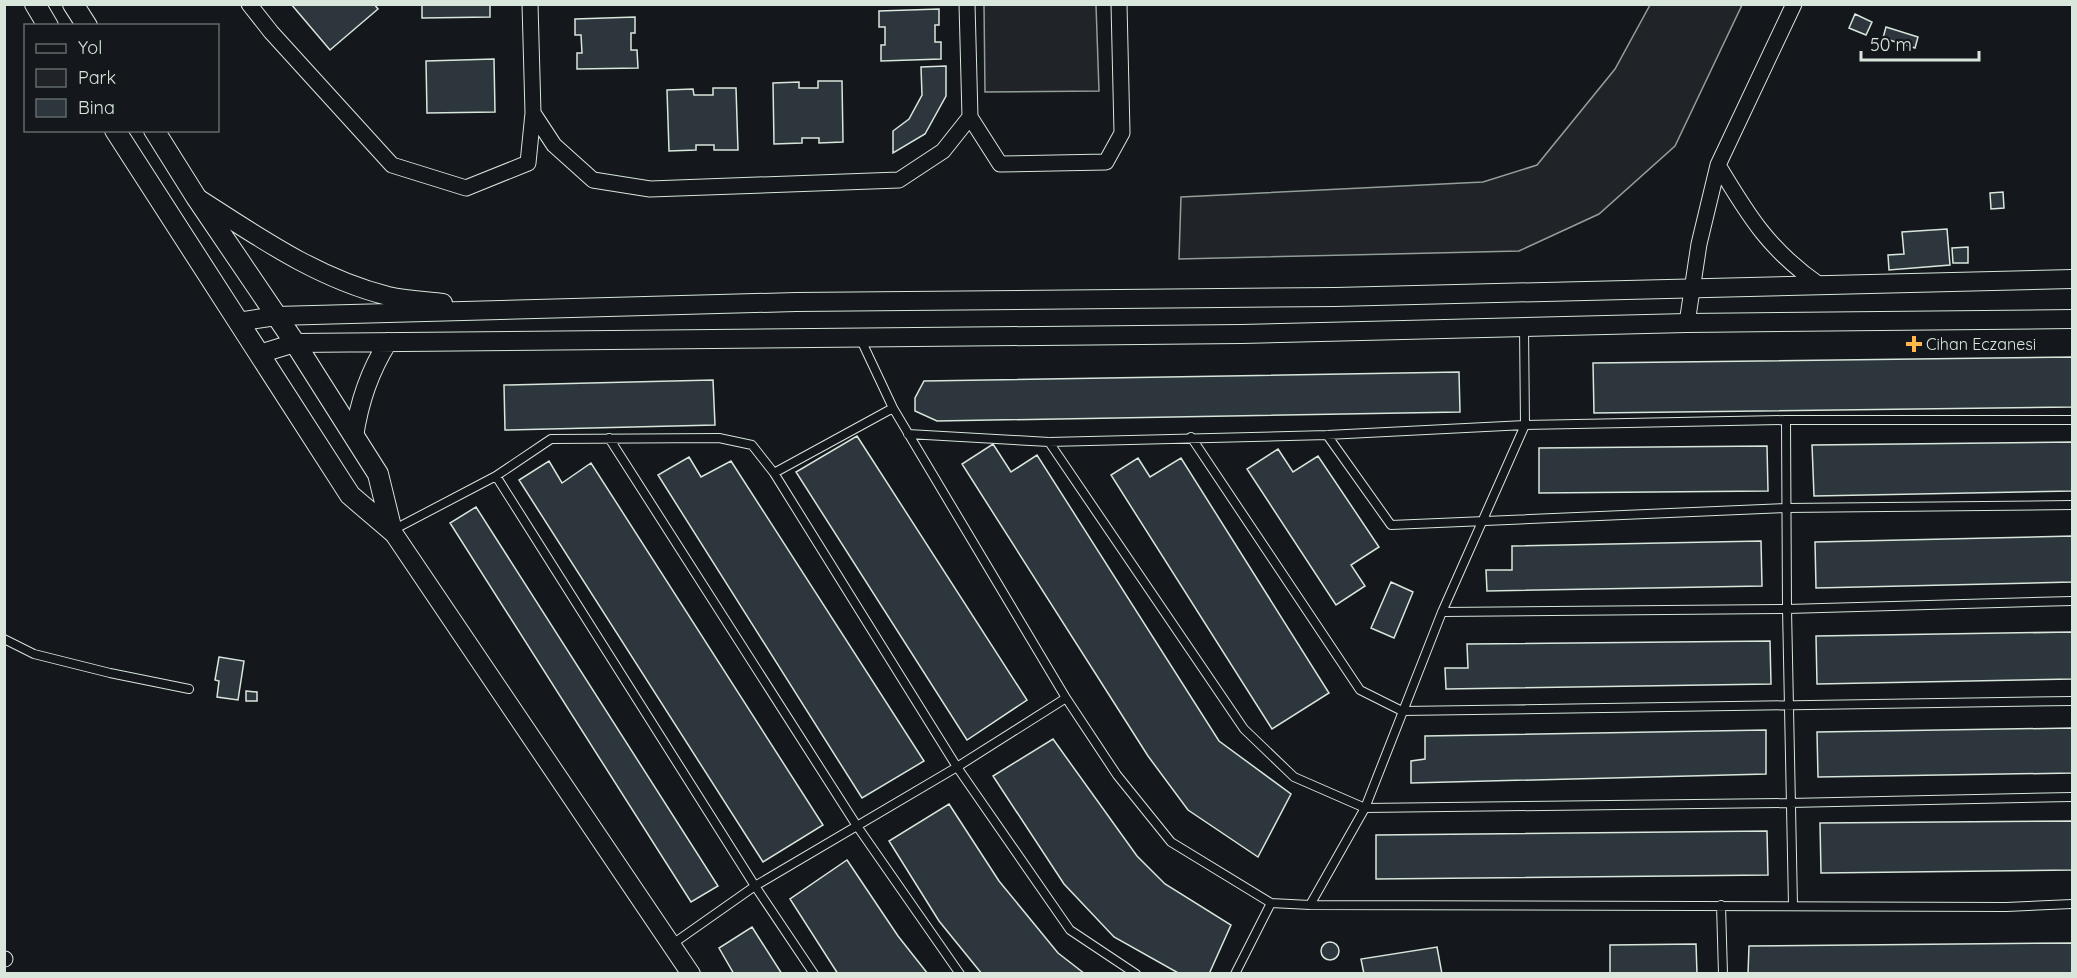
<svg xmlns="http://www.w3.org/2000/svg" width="2077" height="978" font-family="Quicksand,sans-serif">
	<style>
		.green { fill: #202428; stroke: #939e99; stroke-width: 1.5 }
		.building { fill: #2c363c; stroke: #d8e6dc; stroke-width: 1.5 }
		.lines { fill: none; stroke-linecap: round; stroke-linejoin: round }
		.service-casing { stroke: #d8e6dc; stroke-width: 10 }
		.minor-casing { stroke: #d8e6dc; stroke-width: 17 }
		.tertiary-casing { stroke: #d8e6dc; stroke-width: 20 }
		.secondary-casing { stroke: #d8e6dc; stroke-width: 22 }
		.service { stroke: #14181c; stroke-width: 8 }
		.minor { stroke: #14181c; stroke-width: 15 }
		.tertiary { stroke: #14181c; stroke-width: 18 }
		.secondary { stroke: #14181c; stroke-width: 20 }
		.poi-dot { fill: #ffb74d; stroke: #14181c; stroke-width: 2 }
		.labels { text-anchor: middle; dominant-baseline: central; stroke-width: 4.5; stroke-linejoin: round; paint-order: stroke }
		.poi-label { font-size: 16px; fill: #d8e6dc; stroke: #14181c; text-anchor: start }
	</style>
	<rect width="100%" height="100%" fill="#14181c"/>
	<path class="green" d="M984 5H1096L1099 91 985 92Z
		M1650 5H1742L1675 146 1599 214 1519 251 1179 259 1181 197 1483 182 1537 165 1615 69Z"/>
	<path class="building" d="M291 4H374L378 9 330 50Z
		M422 4H490V17L422 18Z
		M939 9V25H935V42H941V59L881 61V45H885V27H879V11Z
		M1855 14 1872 22 1866 35 1849 28Z
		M635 17V33H631V50H637L638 68 577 69V53H582L581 35H575V19Z
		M1886 27 1918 37 1915 48 1883 38Z
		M494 59 495 112 427 113 426 61Z
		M946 66V96L925 134 893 153V131L909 119 922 95 921 67Z
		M818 81H842L843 142 819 143V138H802V143L774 144 773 83 799 82V88H818Z
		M713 88H736L738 150H714V145H696V150L669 151 667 90 693 89 694 95H713Z
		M2003 192 2004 208 1991 209 1990 193Z
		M1947 229 1950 265 1889 270 1888 255 1904 254 1902 232Z
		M1968 247V263H1953L1952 248Z
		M2072 357V407L1594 413 1593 363Z
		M1459 372 1460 412 937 421 915 411V398L924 381Z
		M713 380 715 425 505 430 504 385Z
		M857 436 1027 700 967 740 796 472Z
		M2072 442V491L1814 496 1812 445Z
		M993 444 1011 472 1037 455 1219 741 1291 794 1258 857 1188 810 1148 756 962 464Z
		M1767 446 1768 491 1539 493V448Z
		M1278 449 1293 472 1318 456 1379 547 1351 565 1365 586 1336 605 1247 469Z
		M689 457 701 477 731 461 924 761 862 798 658 475Z
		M1138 458 1150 477 1181 458 1329 693 1272 729 1111 475Z
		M549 461 562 483 591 463 823 825 763 862 519 480Z
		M476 507 718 886 691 902 450 523Z
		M2072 536V582L1816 588 1815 542Z
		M1761 541 1762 586 1487 591 1486 570H1512V546Z
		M1391 582 1413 592 1394 638 1371 628Z
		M2072 632V679L1817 684 1816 636Z
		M1770 641 1771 684 1446 689 1445 668H1468L1467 644Z
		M219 657 244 661 238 700 217 697 219 681 215 680Z
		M246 691 257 692V701H246Z
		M2072 728V773L1818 777 1817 732Z
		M1766 730V774L1411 783V761L1425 759V736Z
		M1053 739 1137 856 1165 884 1231 925 1209 974H1180L1114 937 1064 884 993 776Z
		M949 804 999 881 1058 953 1085 974H982L939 921 889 841Z
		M2072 821V870L1821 873 1820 823Z
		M1767 831 1768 875 1376 879V835Z
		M847 860 898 936 928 974H838L790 899Z
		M752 927 782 974H734L719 948Z
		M1321 951a9 9 0 1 1 18 0a9 9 0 1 1-18 0Z
		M2072 943V974H1748L1749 946Z
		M1696 944 1697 974H1610V945Z
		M1437 947 1442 974H1364L1361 959Z"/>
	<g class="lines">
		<g class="service-casing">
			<path id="service" d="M861 340 893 408 1066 698 1117 775 1171 842 1271 903 1310 905 2006 907 2072 904
				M1786 420 1787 609 1793 905
				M908 434 1049 442 1327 435 1525 425 1786 420H2072
				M1327 435 1391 525 1786 508 2072 505
				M1191 437 1360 690 1402 711 2072 701
				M609 438 857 826 960 974
				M1049 442 1244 729 1294 777 1365 808 1789 803 2072 797
				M774 473 957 767 1070 930 1136 974
				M496 476 755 886 814 974
				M393 530 496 476 551 439 719 438 752 445 774 473 893 408
				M1442 612 1787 609 2072 601
				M4 639 34 654 110 673 189 689
				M1310 905 1365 808 1442 612 1525 425 1524 327
				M1721 905 1723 974
				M671 945 755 886 957 767 1066 698
				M1235 974 1271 903"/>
		</g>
		<g class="minor-casing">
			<path id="minor" d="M249 4 271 32 392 165 466 188 528 163 533 113 530 4
				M967 4 970 117 1000 164 1106 162 1122 133 1119 4
				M533 113 554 145 593 180 650 189 899 180 943 151 970 117
				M1718 165C1749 217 1770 251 1821 286
				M1687 323 1699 244 1718 165 1794 4
				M4 959H5"/>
		</g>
		<g class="tertiary-casing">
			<path id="tertiary" d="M196 197C257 236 316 278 388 296 406 300 425 301 443 303
				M238 322 276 316 796 302 1335 297 2072 279
				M259 354 295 343 1241 334 1687 323 2072 319
				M354 437C359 402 369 372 388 342
				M392 531 691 974"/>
		</g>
		<g class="secondary-casing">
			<path id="secondary" d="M35 4 48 26
				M73 4 87 26
				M115 130 350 495 392 531
				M154 130 196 197 295 343 378 474 392 531"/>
		</g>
		<use href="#service" class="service"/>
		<use href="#minor" class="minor"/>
		<use href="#tertiary" class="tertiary"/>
		<use href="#secondary" class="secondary"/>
	</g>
	<path class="poi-dot" d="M1911 335h6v6h6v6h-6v6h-6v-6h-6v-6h6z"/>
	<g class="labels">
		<g class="poi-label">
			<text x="1926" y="344">Cihan Eczanesi</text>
		</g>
	</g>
	<rect width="2077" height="978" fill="none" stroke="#d8e6dc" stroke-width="12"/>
	<rect x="24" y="24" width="195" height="108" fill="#14181c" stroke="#626a69" stroke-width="1.5"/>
	<rect x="36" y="44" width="30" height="9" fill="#14181c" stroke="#626a69" stroke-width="1.5"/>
	<text x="78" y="54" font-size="18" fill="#d8e6dc">Yol</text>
	<rect x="36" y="69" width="30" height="18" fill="#202428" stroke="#626a69" stroke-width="1.5"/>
	<text x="78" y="84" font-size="18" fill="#d8e6dc">Park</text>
	<rect x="36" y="99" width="30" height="18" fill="#2c363c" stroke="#626a69" stroke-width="1.5"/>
	<text x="78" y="114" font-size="18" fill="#d8e6dc">Bina</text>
	<path d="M1861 51v9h118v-9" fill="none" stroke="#d8e6dc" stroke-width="3"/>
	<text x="1870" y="51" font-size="18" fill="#d8e6dc" stroke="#14181c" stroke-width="4.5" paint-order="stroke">50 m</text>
</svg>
